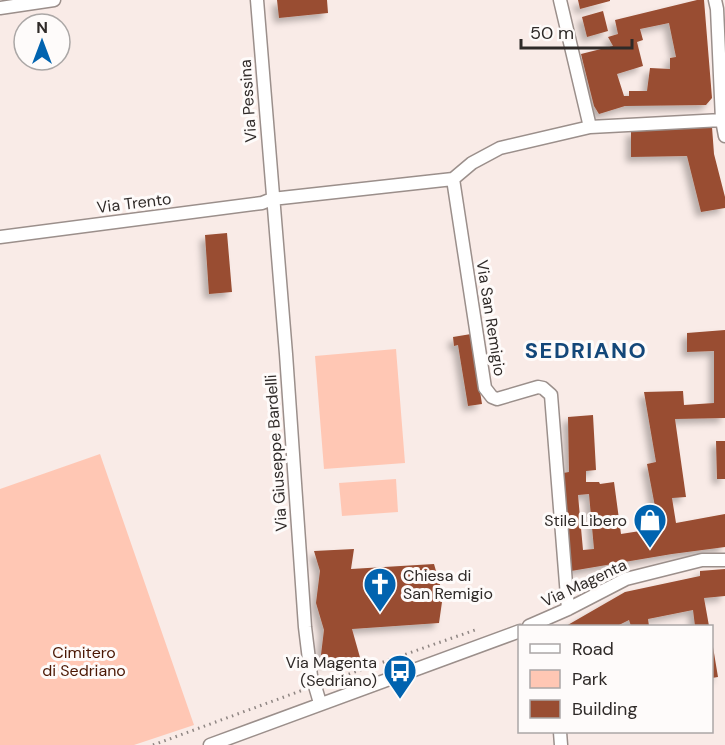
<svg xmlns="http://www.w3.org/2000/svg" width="725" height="745" font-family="'DM Sans',sans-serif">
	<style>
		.green { fill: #ffc7b4 }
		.building { fill: #994d32; fill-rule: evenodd; filter: url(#shadow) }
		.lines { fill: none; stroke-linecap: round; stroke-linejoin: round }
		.minor-casing { stroke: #9b8f8b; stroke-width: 15 }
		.path { stroke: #8f8683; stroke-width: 3; stroke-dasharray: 1.5 4.5; stroke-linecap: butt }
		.minor { stroke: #fff; stroke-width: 12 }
		.labels { text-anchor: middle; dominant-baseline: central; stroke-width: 6; stroke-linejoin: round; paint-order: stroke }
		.street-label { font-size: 16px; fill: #2f2a28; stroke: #fefbfa }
		.poi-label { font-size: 16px; fill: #2f2a28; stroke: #fefbfa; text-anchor: end }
		.park-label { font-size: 16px; fill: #4b1804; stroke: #fefbfa }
		.district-label { font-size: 22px; font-weight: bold; letter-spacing: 1.5px; fill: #134779; stroke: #fefbfa }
	</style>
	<defs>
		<filter id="shadow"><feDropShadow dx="-5" dy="5" stdDeviation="3" flood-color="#0004"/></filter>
	</defs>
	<rect width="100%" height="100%" fill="#f9ebe7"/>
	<path class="green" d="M396 349 405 463 324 469 315 356Z
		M100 454 194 725 134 745H0V489Z
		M396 479 398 512 342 516 339 483Z"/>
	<path class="building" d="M277 0H327L328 13 279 18Z
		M578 0H610V1L580 9Z
		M697 0H704L712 98 706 105 625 106 599 114 594 106 581 54 613 46 608 37 618 34 615 20ZM669 23 676 57 670 58V69L650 68 647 91H629V96H624L617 74 643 66 637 42 643 40 640 29Z
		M603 11 608 31 587 37 582 17Z
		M712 127 714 154 725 197V208L701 212 687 156 631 157V131Z
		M227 233 232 292 209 294 205 235Z
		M725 330V418L675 419 686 497 672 498 676 523 725 514V547L672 554 571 571 563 473 569 472 568 417 593 415 596 470 586 471V482H599L600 484 614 482 621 534 659 528 647 464 656 462 644 392 683 391 684 405 714 403V351L687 352V333ZM589 494 594 549 583 550 578 495Z
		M471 334 482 404 468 406 458 345 454 346 453 337Z
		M716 441H725V479H717Z
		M354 549 351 569 434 564 443 595 439 623 352 629 361 661 320 663 324 630 316 603 320 571 314 551Z
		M725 569V596L704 598 709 626H695L693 610 648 619 649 626H631L629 620 617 626H566L625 592 700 576V571Z
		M712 647H713L718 677 712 678Z"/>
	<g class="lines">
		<g class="minor-casing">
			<path id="minor" d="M257 0 286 354 305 627 311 676 315 686 320 703
				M560 0 590 127
				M715 0 717 9 722 120 725 136
				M0 8 54 0
				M453 179 485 388 492 397 497 399 538 387 543 388 551 395 568 609
				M0 237 262 203 272 199 453 179 472 163 500 148 590 127 722 120
				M529 626 568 609 626 579 702 560H725
				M560 732 561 745
				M210 745 520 631"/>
		</g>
		<path class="path" d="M326 682 475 630V634
			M153 745 303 690"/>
		<use href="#minor" class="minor"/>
	</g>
	<defs>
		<g id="shop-pin" transform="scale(1.725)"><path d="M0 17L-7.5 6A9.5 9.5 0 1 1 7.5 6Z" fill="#0163af" stroke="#fefbfa"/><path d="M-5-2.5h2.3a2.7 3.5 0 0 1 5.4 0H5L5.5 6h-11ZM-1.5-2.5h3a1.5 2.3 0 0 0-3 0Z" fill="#fff"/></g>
		<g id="church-pin" transform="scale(1.725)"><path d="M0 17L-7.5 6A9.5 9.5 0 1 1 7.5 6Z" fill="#0163af" stroke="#fefbfa"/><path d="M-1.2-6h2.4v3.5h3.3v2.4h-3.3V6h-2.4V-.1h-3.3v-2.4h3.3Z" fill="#fff"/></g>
		<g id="bus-pin" transform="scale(1.725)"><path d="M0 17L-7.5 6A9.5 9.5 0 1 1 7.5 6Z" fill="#0163af" stroke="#fefbfa"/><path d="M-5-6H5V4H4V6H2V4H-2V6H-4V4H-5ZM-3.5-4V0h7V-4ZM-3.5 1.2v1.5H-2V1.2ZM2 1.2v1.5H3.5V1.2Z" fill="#fff"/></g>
	</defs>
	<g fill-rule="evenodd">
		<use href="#shop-pin" x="650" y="520"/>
		<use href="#church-pin" x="380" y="584"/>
		<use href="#bus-pin" x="400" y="671"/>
	</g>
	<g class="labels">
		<g class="street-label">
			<text transform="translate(248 101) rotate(-94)">Via Pessina</text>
			<text transform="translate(134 203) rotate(-7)">Via Trento</text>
			<text transform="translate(491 318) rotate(81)">Via San Remigio</text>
			<text transform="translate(276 453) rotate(-94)">Via Giuseppe Bardelli</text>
			<text transform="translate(584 583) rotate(-25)">Via Magenta</text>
		</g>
		<g class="poi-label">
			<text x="627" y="520">Stile Libero</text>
			<text x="403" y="575" text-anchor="start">Chiesa di<tspan x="403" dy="18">San Remigio</tspan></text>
			<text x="377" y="662">Via Magenta<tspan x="377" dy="18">(Sedriano)</tspan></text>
		</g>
		<g class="park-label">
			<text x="84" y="652">Cimitero<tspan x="84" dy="18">di Sedriano</tspan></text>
		</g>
		<g class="district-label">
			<text x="586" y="350">SEDRIANO</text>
		</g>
	</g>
	<rect x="518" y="625" width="195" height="108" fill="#fefbfa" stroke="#aba7a6" stroke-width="1.5"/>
	<rect x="530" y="644" width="30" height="9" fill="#ffffff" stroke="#aba7a6" stroke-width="1.5"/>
	<text x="572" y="655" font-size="18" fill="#2f2a28">Road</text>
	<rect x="530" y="670" width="30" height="18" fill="#ffc7b4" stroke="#aba7a6" stroke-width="1.5"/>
	<text x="572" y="685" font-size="18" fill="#2f2a28">Park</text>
	<rect x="530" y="700" width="30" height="18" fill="#994d32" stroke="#aba7a6" stroke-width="1.5"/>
	<text x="572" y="715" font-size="18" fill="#2f2a28">Building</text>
	<g transform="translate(42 42)"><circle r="28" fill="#fefbfa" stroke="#aba7a6" stroke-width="1.5"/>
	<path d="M0-4.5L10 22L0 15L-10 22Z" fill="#0163af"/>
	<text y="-9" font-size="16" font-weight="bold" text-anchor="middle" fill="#2f2a28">N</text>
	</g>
	<path d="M521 39v9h111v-9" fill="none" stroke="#2f2a28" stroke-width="3"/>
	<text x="530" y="39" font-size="18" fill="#2f2a28" stroke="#fefbfa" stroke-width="4.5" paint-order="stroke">50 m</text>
</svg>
